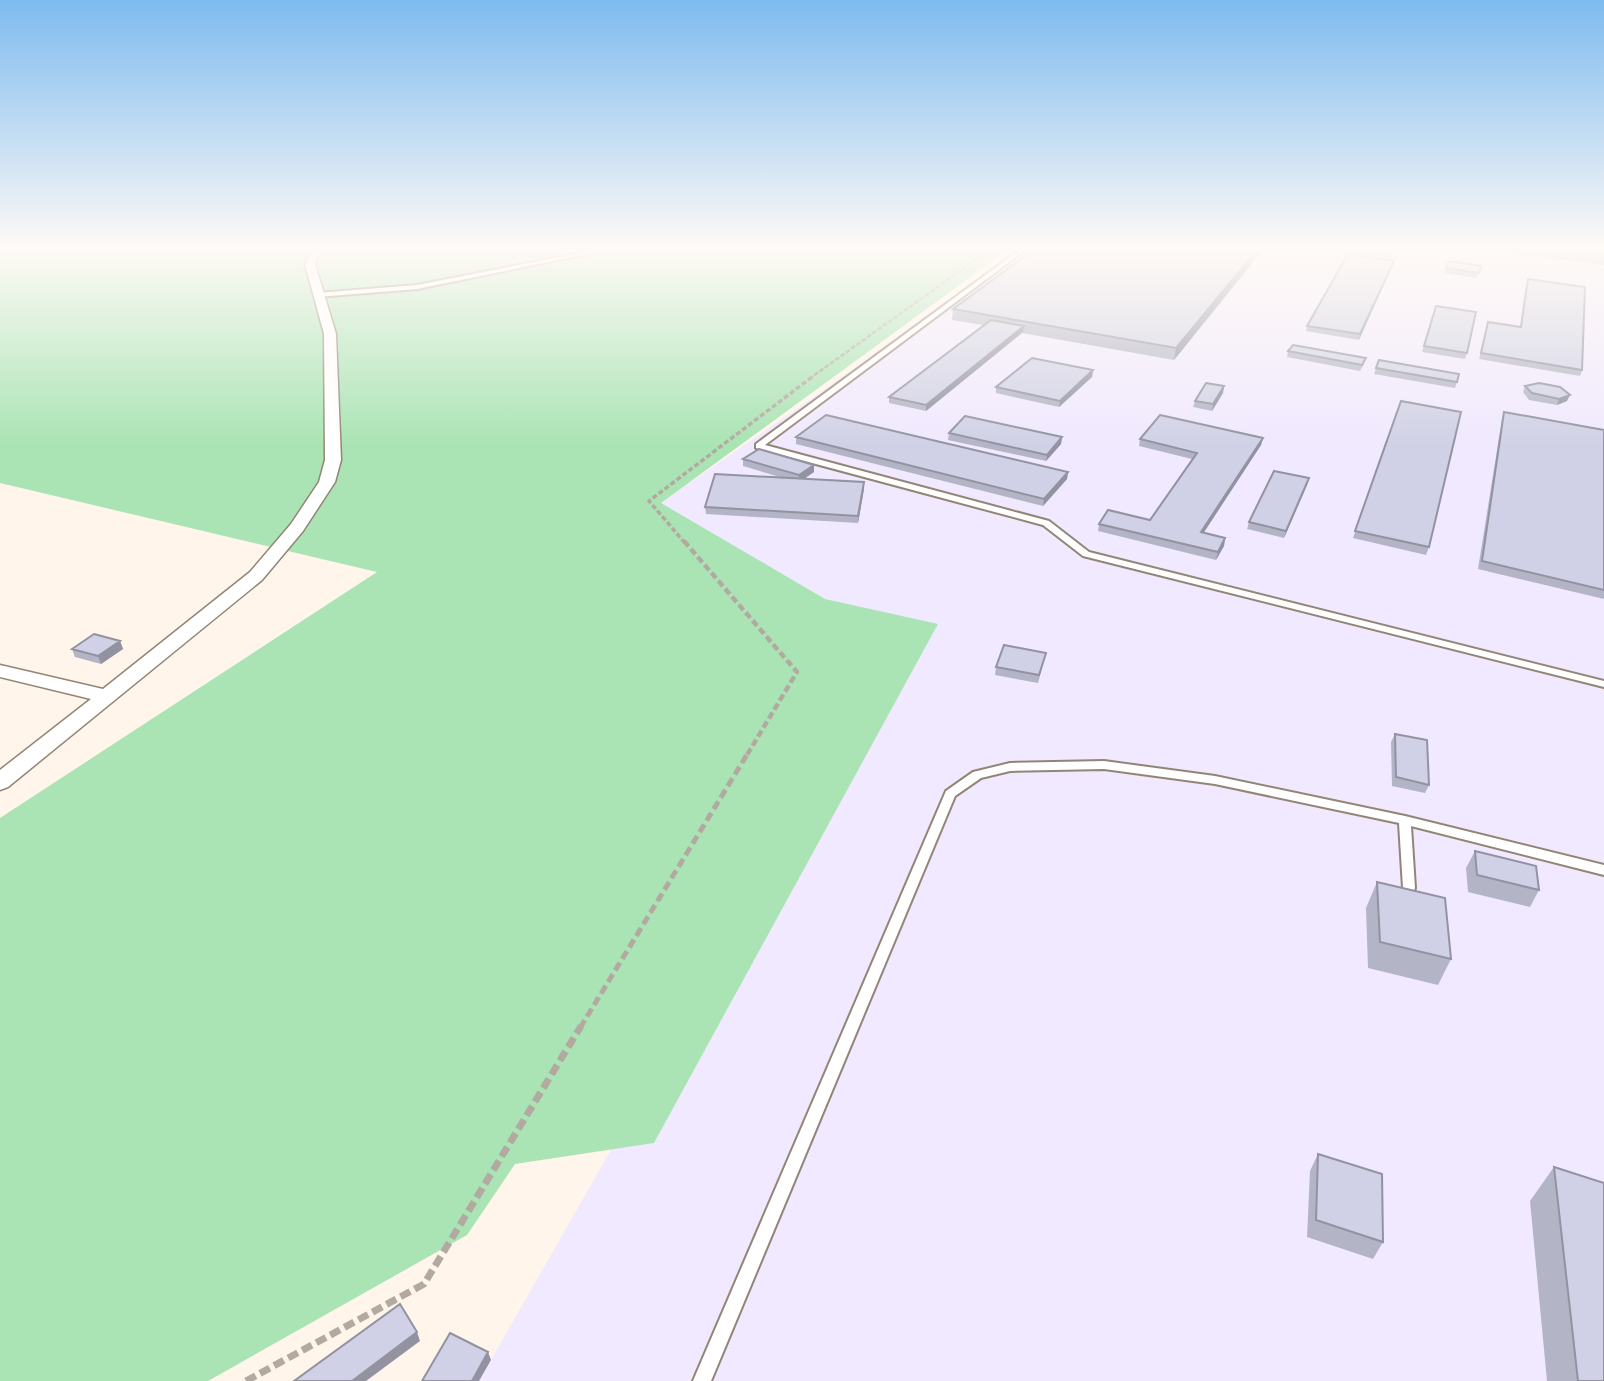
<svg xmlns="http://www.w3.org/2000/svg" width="1604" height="1381" font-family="Barlow,sans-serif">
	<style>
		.industrial { fill: #f0e9ff }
		.green { fill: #aae4b4 }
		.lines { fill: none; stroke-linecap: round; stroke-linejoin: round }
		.service-casing { stroke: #938575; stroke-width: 4 }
		.minor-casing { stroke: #938575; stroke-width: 3 }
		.path-far4 { stroke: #b2aaa0; stroke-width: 2.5; stroke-dasharray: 4.5 2; stroke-linecap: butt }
		.path-far3 { stroke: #b2aaa0; stroke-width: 3.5; stroke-dasharray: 5 2.5; stroke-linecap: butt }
		.path-far2 { stroke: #b2aaa0; stroke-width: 4.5; stroke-dasharray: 7 3.5; stroke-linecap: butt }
		.path-far1 { stroke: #b2aaa0; stroke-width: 5; stroke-dasharray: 9 4.5; stroke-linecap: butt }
		.path { stroke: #b2aaa0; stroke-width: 7; stroke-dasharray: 11 5; stroke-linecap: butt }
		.service { fill: #fff; fill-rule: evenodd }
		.minor { fill: #fff; fill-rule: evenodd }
		.wall { fill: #b3b4c6 }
		.shaded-wall { fill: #9292a1 }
		.building { fill: #d0d1e6; stroke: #9292a1; stroke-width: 2 }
	</style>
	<rect width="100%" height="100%" fill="#fff5ea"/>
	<path class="industrial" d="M1014 251H1604V1381H479L612 1148 654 1143 937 625 825 599 660 503 827 388Z"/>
	<path class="green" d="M0 251H1006L661 503 825 599 938 624 654 1143 515 1164 467 1235 208 1381H0V818L377 572 0 483Z"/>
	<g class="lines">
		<g class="service-casing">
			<path id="service" d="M590 251H602L417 289 317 297 314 295 317 293 417 285Z
				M1018 251H1024L765 445 1049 521 1089 552 1604 681V687L1083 556 1043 525 756 448V444Z
				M1104 761 1215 776 1405 816 1604 865V875L1411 826 1415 888 1414 891 1409 893 1404 891 1403 888 1399 823 1215 784 1104 769 1010 771 981 778 955 796 711 1381H693L946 791 973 772 1010 763Z"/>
		</g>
		<g class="minor-casing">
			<path id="minor" d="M312 251H324L317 257 315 264 336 334 341 460 335 482 303 531 262 580 8 787 0 790V770L91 699 0 677V665L103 689 250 572 291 524 319 482 325 460 324 334 305 264Z"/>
		</g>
		<path class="path-far4" d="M809 379 988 251"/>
		<path class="path-far3" d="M685 543 649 501 812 377"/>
		<path class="path-far2" d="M684 541 797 672 747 755"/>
		<path class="path-far1" d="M580 1028 748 753"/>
		<path class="path" d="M246 1381 424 1284 581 1026"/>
		<use href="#service" class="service"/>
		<use href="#minor" class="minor"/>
	</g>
	<path class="wall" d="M1262 251 1174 360 1022 333 926 411 889 403V397L983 325 952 320 953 309Z
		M1356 251H1394L1390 260 1392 266 1359 340 1306 331 1307 326 1355 255Z
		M1498 251H1604V265Z
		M1449 261 1481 266 1477 278 1444 273Z
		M1528 279 1582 370 1580 376 1479 359 1488 322 1520 327 1526 285Z
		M1436 306 1467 353 1465 359 1422 352Z
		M1288 351 1364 364 1360 371 1287 357Z
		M1379 360 1459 374 1455 388 1374 374Z
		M1093 370 1092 377 1059 407 996 393V387Z
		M1224 386 1223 393 1212 411 1193 407 1195 401Z
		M1525 386 1567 401 1557 405 1529 400 1523 392Z
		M1401 401 1429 547 1426 555 1353 538Z
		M1504 412 1604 430V599L1478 569 1502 419Z
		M949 433 1062 437 1061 444 1046 461 948 440Z
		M796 437 1068 472 1067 479 1043 506 796 444Z
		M1263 438 1261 445 1203 533 1225 538 1224 546 1216 560 1098 531 1099 524 1150 520 1192 459 1139 446 1140 439Z
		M743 459 814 472 804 479 864 482V489L858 523 706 514 705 507 783 478 743 466Z
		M1307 485 1284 538 1247 529 1249 522Z
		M120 641 123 649 101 664 75 657 72 649Z
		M1046 653 1038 683 995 675 996 667Z
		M1395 734 1429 785 1425 793 1392 786 1391 742Z
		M1475 851 1539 890 1530 907 1468 892 1466 868Z
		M1377 882 1451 959 1438 985 1368 968 1366 908Z
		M1318 1154 1383 1242 1373 1259 1307 1237 1310 1171Z
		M1554 1167 1604 1381H1547L1530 1201Z"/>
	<path class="shaded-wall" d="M1256 251H1262L1174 360 1176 348Z
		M1394 261 1392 266 1359 340 1360 334Z
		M1024 326 1023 332 926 411V405Z
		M1093 370 1092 377 1059 407 1060 401Z
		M1224 386 1223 393 1212 411 1213 404Z
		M1570 395 1567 401 1557 405 1559 399Z
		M1062 437 1061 444 1046 461 1047 455Z
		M1263 438 1261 445 1199 540 1201 532Z
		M814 465V472L799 482V475Z
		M1068 472 1067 479 1043 506 1044 499Z
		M1309 478 1307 485 1284 538 1286 531Z
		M864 482V489L858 523V516Z
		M1225 538 1224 546 1216 560 1218 552Z
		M120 641 123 649 101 664 98 656Z
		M417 1332 420 1341 366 1381H352Z
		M488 1352 491 1360 479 1381H472Z"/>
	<path class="building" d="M1032 251H1256L1176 348 953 309Z
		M1356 251H1394L1391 256Z
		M1582 251H1604V254Z
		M1348 254 1394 261 1360 334 1307 326Z
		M1449 261 1481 266 1479 273 1446 268Z
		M1528 279 1585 287 1582 370 1481 353 1488 322 1521 327Z
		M1436 306 1476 312 1467 353 1424 346Z
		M991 320 1024 326 926 405 889 397Z
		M1293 345 1366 358 1362 365 1288 351Z
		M1032 358 1093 370 1060 401 996 387Z
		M1379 360 1459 374 1457 382 1376 368Z
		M1206 383 1224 386 1213 404 1195 401Z
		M1539 383 1560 387 1570 395 1559 399 1532 393 1525 386Z
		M1401 401 1461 412 1429 547 1355 531Z
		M1504 412 1604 430V590L1482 561Z
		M826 415 1068 472 1044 499 796 437Z
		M1160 415 1263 438 1201 532 1225 538 1218 552 1099 524 1108 510 1150 520 1197 453 1140 439Z
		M965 416 1062 437 1047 455 949 433Z
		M759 449 814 465 799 475 743 459Z
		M1274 471 1309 478 1286 531 1249 522Z
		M715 474 864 482 858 516 705 507Z
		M94 634 120 641 98 656 72 649Z
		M1004 645 1046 653 1039 675 996 667Z
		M1395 734 1427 740 1429 785 1396 777Z
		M1475 851 1536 866 1539 890 1477 875Z
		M1377 882 1445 898 1451 959 1380 942Z
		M1318 1154 1382 1174 1383 1242 1316 1220Z
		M1554 1167 1604 1183V1381H1578Z
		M400 1304 417 1332 352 1381H294Z
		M450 1333 488 1352 472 1381H422Z"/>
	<linearGradient id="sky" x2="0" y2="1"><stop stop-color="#7ebbef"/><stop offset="0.56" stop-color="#fffaf6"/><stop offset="1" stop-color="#fffaf6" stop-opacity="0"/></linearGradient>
	<rect width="1604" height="445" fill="url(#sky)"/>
</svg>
